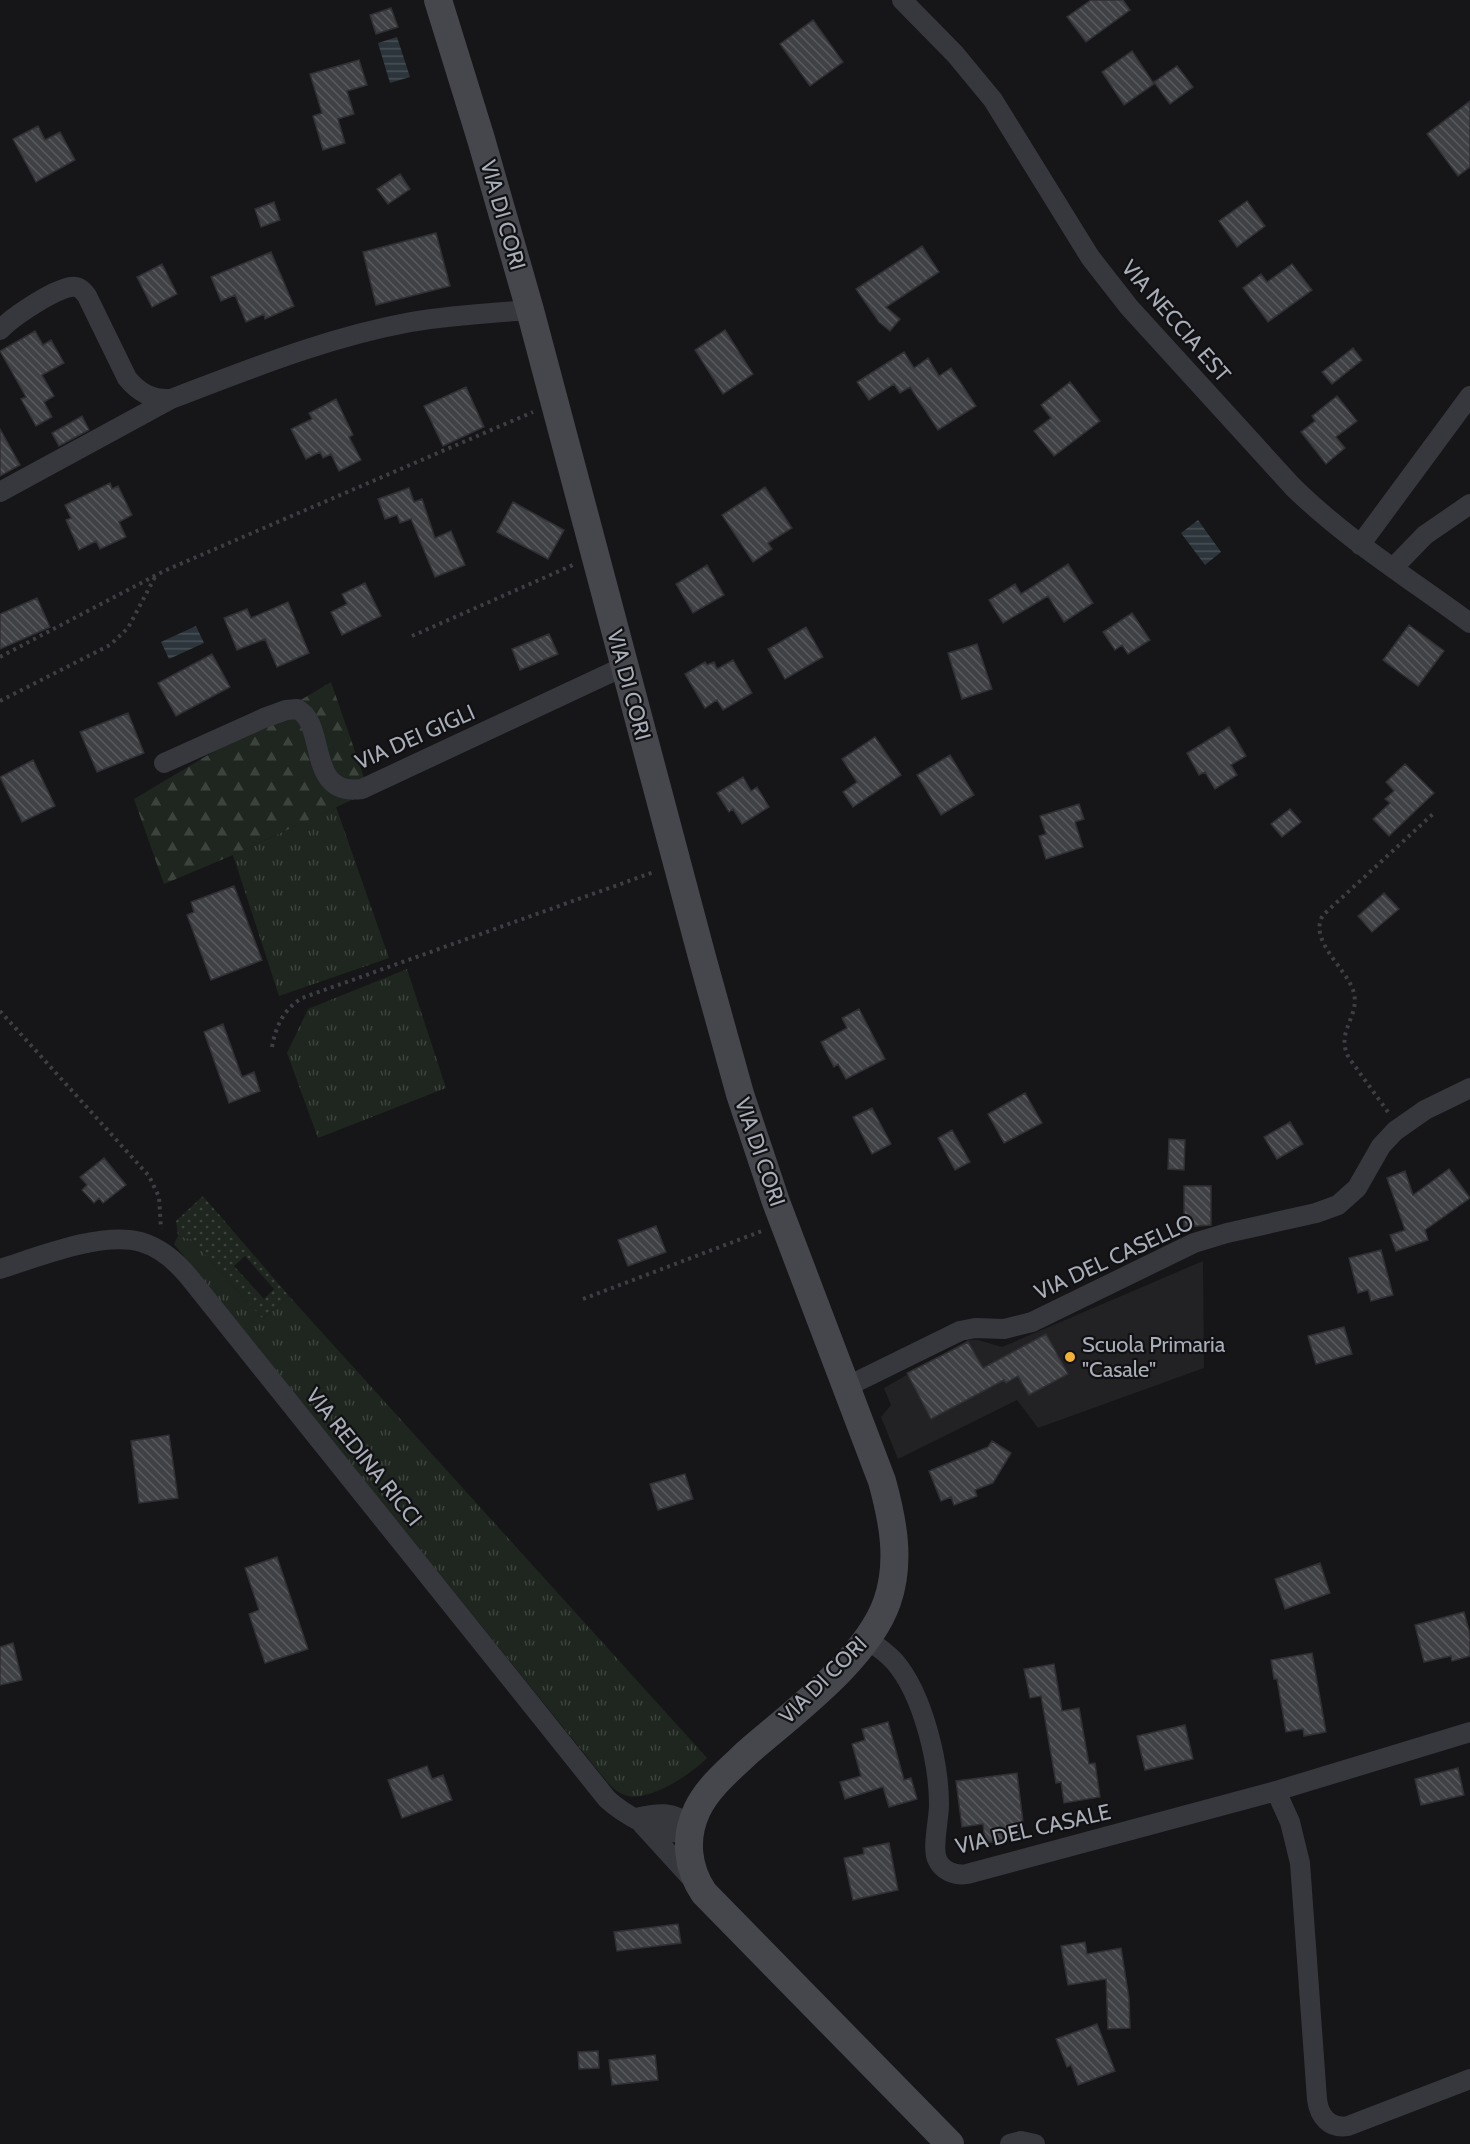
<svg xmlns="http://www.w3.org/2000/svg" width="1470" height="2144" font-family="Cabin,sans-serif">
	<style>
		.built { fill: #222225 }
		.grass { fill: url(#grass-tufts) }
		.forest { fill: url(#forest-firs) }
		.park { fill: url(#park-dots); fill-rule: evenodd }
		.water { fill: url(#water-rules) }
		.building { fill: url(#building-back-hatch); stroke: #303034; stroke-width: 1.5 }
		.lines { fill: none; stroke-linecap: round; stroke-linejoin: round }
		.path { stroke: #3d3f44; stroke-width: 4; stroke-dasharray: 3 4.5; stroke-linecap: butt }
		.street { stroke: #37383d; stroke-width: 20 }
		.secondary { stroke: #45474d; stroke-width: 28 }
		.poi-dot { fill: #f2b134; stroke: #111113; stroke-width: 2 }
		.labels { text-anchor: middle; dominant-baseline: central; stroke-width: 4.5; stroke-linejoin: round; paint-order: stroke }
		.street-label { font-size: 22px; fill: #a8adb8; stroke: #111113 }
		.poi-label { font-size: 22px; fill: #a8adb8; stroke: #111113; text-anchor: start }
	</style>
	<defs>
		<pattern id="grass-tufts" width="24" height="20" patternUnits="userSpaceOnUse" patternTransform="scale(1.5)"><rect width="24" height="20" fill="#1e261f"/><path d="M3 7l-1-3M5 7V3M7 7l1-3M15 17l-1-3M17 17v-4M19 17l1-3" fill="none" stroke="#3c433d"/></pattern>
		<pattern id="forest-firs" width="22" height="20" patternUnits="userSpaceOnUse" patternTransform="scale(1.5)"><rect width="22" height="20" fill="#1e261f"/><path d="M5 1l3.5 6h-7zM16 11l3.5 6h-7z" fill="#3c433d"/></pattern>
		<pattern id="park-dots" width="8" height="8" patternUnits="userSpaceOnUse" patternTransform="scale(1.5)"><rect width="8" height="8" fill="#1e261f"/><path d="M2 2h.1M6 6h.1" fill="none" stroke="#3c433d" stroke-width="1.8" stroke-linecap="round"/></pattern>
		<pattern id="water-rules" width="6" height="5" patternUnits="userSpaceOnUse" patternTransform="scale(1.5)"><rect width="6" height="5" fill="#2c353c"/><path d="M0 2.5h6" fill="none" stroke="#485056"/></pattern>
		<pattern id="building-back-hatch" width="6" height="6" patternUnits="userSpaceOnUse" patternTransform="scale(1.5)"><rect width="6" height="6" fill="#404145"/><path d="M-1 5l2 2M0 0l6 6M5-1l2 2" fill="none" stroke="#595a5e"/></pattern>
	</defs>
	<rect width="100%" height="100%" fill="#161618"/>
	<path class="built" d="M1203 1261 1204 1368 1038 1428 1017 1400 898 1459 881 1417 891 1405 884 1388 968 1340H978L1002 1347Z"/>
	<path class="grass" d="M336 807 389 958 279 996 233 855Z
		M407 969 446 1088 318 1138 287 1053 308 1009Z
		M178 1236 191 1239 263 1319 289 1296 707 1758C691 1774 651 1801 628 1796 619 1794 614 1789 608 1783L174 1244Z"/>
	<path class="forest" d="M331 682 369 792 233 855 164 884 134 799Z"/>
	<path class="park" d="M203 1196 289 1296 263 1319 191 1239 178 1236 176 1221ZM245 1256 274 1289 264 1299 234 1266Z"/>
	<path class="water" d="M397 37 410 77 390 83 378 43Z
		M1198 520 1221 552 1205 565 1181 533Z
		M196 626 204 643 169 659 161 642Z"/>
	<path class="building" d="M1091 0H1123L1130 10 1086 42 1067 17Z
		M391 8 398 27 376 34 370 15Z
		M813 20 843 62 810 86 780 44Z
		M1132 51 1154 84 1124 105 1102 72Z
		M359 60 367 85 347 91 354 114 338 119 345 143 323 150 313 116 322 113 310 74Z
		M1177 66 1193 87 1170 104 1154 82Z
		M1470 101V167L1458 176 1427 134Z
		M38 126 45 140 60 132 75 160 36 182 13 139Z
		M400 174 410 189 388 204 377 189Z
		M1247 201 1265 226 1237 247 1219 221Z
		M274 202 280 220 261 227 255 209Z
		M436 233 450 286 376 305 363 252Z
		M922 246 939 272 886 307 900 319 890 331 879 322 856 289Z
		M271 252 294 306 265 319 264 314 246 322 235 295 221 301 211 277Z
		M162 264 177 294 152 307 137 277Z
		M1292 264 1312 290 1268 322 1243 288 1261 274 1267 282Z
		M725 330 753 374 723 394 695 350Z
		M35 331 43 345 51 340 64 363 42 375 54 396 44 402 52 417 36 426 21 399 26 397 0 351Z
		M1353 348 1362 360 1332 384 1322 372Z
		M904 352 914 368 928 358 939 376 951 368 976 406 938 430 910 387 900 393 894 384 869 400 857 382Z
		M1070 382 1100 421 1054 456 1034 431 1051 418 1041 405Z
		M466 387 484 427 443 446 424 406Z
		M1337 396 1357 421 1336 437 1345 448 1326 464 1301 432 1315 421 1312 416Z
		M336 399 353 435 349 437 361 460 339 471 331 454 323 458 320 452 306 459 291 429 312 419 309 413Z
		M82 416 89 430 59 446 52 433Z
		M0 429 20 465 0 476Z
		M110 483 112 489 118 486 132 515 119 522 126 537 100 549 96 541 79 550 66 520 71 518 65 505Z
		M765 487 792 528 768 543 772 549 753 562 722 515Z
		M409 488 414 502 422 499 435 538 451 531 465 565 435 577 411 519 400 523 397 515 385 519 378 499Z
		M513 502 564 530 548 559 497 532Z
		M1068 564 1093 603 1064 622 1048 596 1003 623 989 600 1015 584 1021 594Z
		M707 565 724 595 693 613 676 584Z
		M365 583 381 616 342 635 331 612 347 604 342 594Z
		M37 598 50 627 0 649V614Z
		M288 602 309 653 277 667 265 639 237 650 224 618 247 609 251 618Z
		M1132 613 1150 640 1128 654 1122 645 1115 650 1103 632Z
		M1409 625 1444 651 1418 686 1383 660Z
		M806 627 823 657 785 679 768 649Z
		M549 634 558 654 520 670 512 649Z
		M977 644 992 689 962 699 948 653Z
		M212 654 230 687 176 716 158 683Z
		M733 660 752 693 723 710 717 700 705 708 685 674 705 662 707 665 714 662 717 669Z
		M128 713 144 753 97 772 80 732Z
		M1229 727 1246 756 1231 765 1237 775 1215 789 1205 772 1199 775 1187 753Z
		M875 737 901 775 853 807 843 792 857 782 842 759Z
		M950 755 974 795 941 815 917 775Z
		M33 760 55 806 22 822 0 777Z
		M1405 764 1434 793 1389 836 1373 819 1390 803 1385 799 1394 791 1386 782Z
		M743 777 751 791 757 787 769 807 742 824 733 809 729 812 717 793Z
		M1079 804 1084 819 1075 822 1083 847 1046 859 1039 836 1046 834 1040 816Z
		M1290 809 1301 822 1282 837 1271 824Z
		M234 886 262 960 211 980 187 915 194 912 191 902Z
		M1384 893 1399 909 1372 932 1358 916Z
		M859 1009 885 1059 846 1079 838 1064 834 1067 821 1042 847 1028 842 1018Z
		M223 1024 242 1077 254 1072 260 1091 229 1103 204 1032Z
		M1025 1093 1042 1123 1004 1143 988 1114Z
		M872 1108 891 1144 872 1154 853 1117Z
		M1290 1122 1303 1144 1277 1159 1264 1137Z
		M952 1130 970 1162 955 1170 938 1138Z
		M1169 1139 1185 1140 1184 1170 1168 1169Z
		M104 1158 126 1185 103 1203 99 1198 94 1203 82 1190 87 1185 80 1177Z
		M1449 1169 1470 1198 1425 1230 1428 1240 1396 1251 1390 1235 1405 1230 1387 1178 1405 1171 1413 1195Z
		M1184 1186H1211V1225L1184 1227Z
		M656 1226 666 1252 628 1266 618 1240Z
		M1381 1250 1393 1295 1371 1301 1368 1290 1358 1293 1349 1258Z
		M1344 1327 1352 1354 1316 1364 1308 1336Z
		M1046 1334 1068 1374 1029 1395 1018 1376 1006 1383 1004 1380 931 1419 907 1373 968 1342 983 1368Z
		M169 1435 178 1498 139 1503 131 1441Z
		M992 1441 1011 1453 993 1483 975 1490 977 1496 954 1505 951 1497 941 1501 929 1471 988 1447Z
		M685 1474 693 1499 658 1510 650 1484Z
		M277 1557 308 1649 265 1663 249 1614 259 1610 245 1568Z
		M1320 1563 1330 1593 1285 1609 1275 1579Z
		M1464 1612 1470 1634V1656L1452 1661 1451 1656 1424 1662 1415 1625Z
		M13 1643 22 1680 0 1685V1647Z
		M1312 1653 1326 1732 1304 1736 1303 1729 1286 1732 1277 1679H1274L1271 1660Z
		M1054 1664 1062 1711 1079 1708 1089 1764 1095 1763 1100 1797 1064 1803 1061 1782 1056 1783 1041 1696 1030 1698 1024 1669Z
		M888 1722 904 1780 911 1778 917 1799 889 1807 883 1787 845 1799 840 1782 861 1776 852 1744 865 1740 862 1729Z
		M1185 1725 1193 1759 1145 1770 1137 1736Z
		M427 1766 432 1779 443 1775 452 1800 402 1818 388 1780Z
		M1458 1768 1464 1795 1421 1805 1415 1779Z
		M1017 1773 1025 1838 985 1843 983 1824 962 1827 956 1781Z
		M889 1843 898 1890 853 1900 844 1858 864 1854 863 1848Z
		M678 1924 681 1943 617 1951 614 1932Z
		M1085 1942 1087 1954 1121 1948 1129 1998 1130 2028 1108 2029 1106 1979 1068 1985 1061 1946Z
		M1097 2024 1115 2071 1078 2085 1071 2065 1067 2067 1056 2039Z
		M598 2051 599 2068 579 2069 578 2052Z
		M655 2055 658 2080 612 2085 609 2060Z"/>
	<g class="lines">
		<path class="path" d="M412 636 573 565
			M0 657 164 571 533 412
			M0 701 110 645 128 628 155 577
			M0 1011 149 1176 159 1197 161 1229
			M272 1047C276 1026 283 1010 302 998L654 872
			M1388 1112 1349 1058C1334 1031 1362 1016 1353 990 1345 967 1308 940 1323 915L1434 813
			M583 1299 762 1231"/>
		<path class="street" d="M902 0 955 54 993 100 1090 257 1129 307 1293 487C1346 539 1410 579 1470 623
			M0 330C11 318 60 284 76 287 81 288 84 292 87 296L127 378C139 393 152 400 171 399 250 369 328 337 411 322 451 315 490 313 530 310
			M0 492 171 399
			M1360 545 1470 396
			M1393 568 1425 535 1470 504
			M164 763 264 718 286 710 297 709C328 724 305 797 362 789L625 666
			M0 1269C38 1257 102 1231 141 1242 161 1248 176 1261 189 1277L607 1799C621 1812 658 1835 677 1832 682 1832 687 1829 691 1827 674 1810 657 1813 636 1818
			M846 1387 960 1331 975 1328 1004 1329 1032 1322 1194 1243 1227 1233 1316 1213 1338 1205 1357 1188 1381 1146 1395 1131 1425 1110 1470 1088
			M866 1639C877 1646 887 1653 895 1662 923 1695 939 1762 939 1805 939 1819 932 1847 937 1859 942 1871 955 1876 967 1874L1276 1791 1470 1732
			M1276 1791 1290 1822 1300 1863 1317 2099C1319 2117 1330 2129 1348 2126L1470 2079
			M642 1824 693 1880
			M1010 2144 1021 2141 1035 2144"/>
		<path class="secondary" d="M438 0 481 139 530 310 702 957 740 1094 776 1202 882 1481C893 1521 901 1562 887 1602 867 1659 793 1713 748 1752 729 1770 708 1787 697 1810 684 1838 687 1868 704 1893L950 2144"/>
	</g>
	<circle class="poi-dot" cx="1070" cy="1357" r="6"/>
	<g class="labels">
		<g class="street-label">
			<text transform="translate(503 215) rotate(74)">VIA DI CORI</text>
			<text transform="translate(1176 321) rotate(49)">VIA NECCIA EST</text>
			<text transform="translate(629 685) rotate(75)">VIA DI CORI</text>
			<text transform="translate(415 737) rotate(-24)">VIA DEI GIGLI</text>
			<text transform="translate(760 1152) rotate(71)">VIA DI CORI</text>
			<text transform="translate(1114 1257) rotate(-25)">VIA DEL CASELLO</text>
			<text transform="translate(364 1457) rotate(51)">VIA REDINA RICCI</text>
			<text transform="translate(823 1680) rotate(-45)">VIA DI CORI</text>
			<text transform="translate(1033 1829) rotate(-13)">VIA DEL CASALE</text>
		</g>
		<g class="poi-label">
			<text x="1082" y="1344">Scuola Primaria<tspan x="1082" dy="25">"Casale"</tspan></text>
		</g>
	</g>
</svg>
